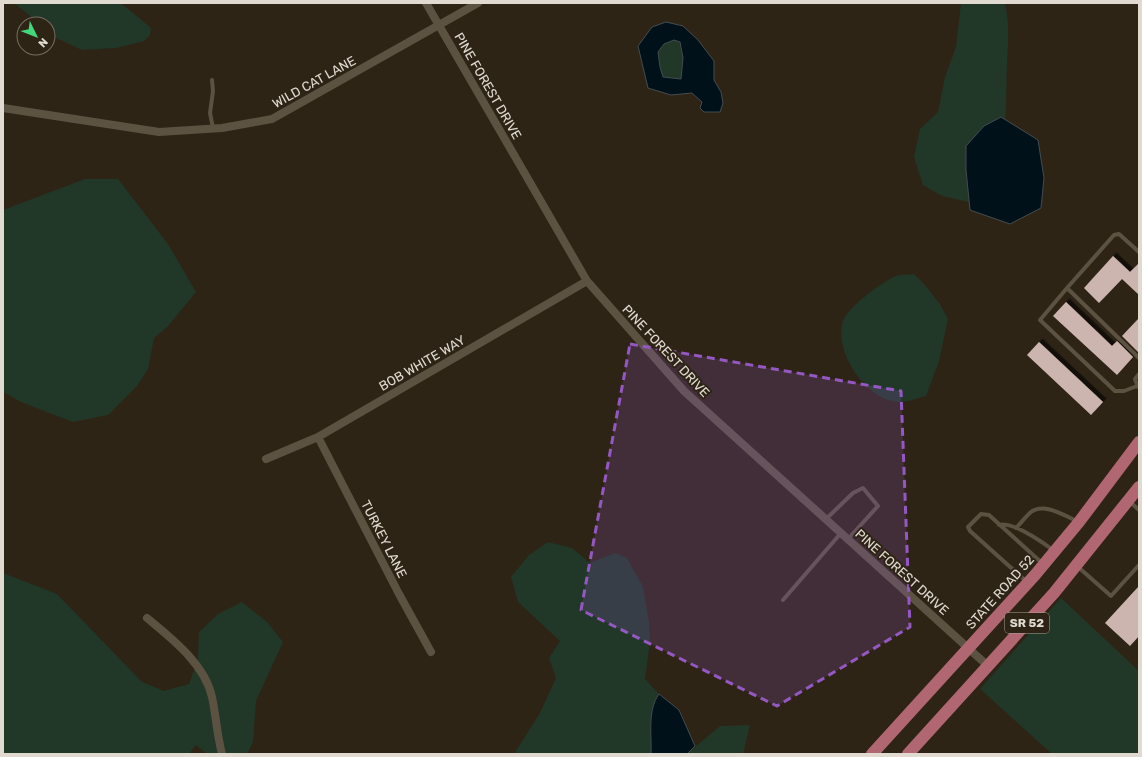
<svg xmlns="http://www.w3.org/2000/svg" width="1142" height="757" font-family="Rubik,sans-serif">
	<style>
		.green { fill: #213728 }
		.water { fill: #00111a; stroke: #434d51; fill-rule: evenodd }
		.building { fill: #cdb5af; filter: url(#shadow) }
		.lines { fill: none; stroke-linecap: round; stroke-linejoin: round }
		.lane { stroke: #5c5242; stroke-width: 4 }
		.street { stroke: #5c5242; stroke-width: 8 }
		.primary { stroke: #b16771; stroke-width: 12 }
		.marked { fill: #9458c3; fill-opacity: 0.2; stroke: #9458c3; stroke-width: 3; stroke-dasharray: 8 5; stroke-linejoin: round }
		.labels { text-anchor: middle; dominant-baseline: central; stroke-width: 4; stroke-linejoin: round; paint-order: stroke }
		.shield { fill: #2e2416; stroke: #aba398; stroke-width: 1 }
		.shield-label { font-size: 12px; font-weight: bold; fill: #e0dad0 }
		.street-label { font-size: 13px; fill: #e0dad0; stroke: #2e2416 }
	</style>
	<defs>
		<filter id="shadow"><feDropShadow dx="3.5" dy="-3.5" stdDeviation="0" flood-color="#0009"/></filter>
	</defs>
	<rect width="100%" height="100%" fill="#2e2416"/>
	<path class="green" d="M14 3H121L151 28 150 35 144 41 116 48 82 50 50 35 48 33V24H40Z
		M961 3H1005C1010 27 1008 40 1007 64 1006 83 1007 101 1005 120L1001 117 966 170 969 202 942 196 923 185 914 157 920 129 938 112 945 77 956 47Z
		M674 40 679 42 683 58 681 79 663 77 660 67 658 52 664 44Z
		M85 179H118L168 244 196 292 168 326 154 338 148 369 137 386 108 415 73 422 21 402 3 392V210Z
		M914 274 925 285 940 304 948 319 939 361 926 396C918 398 908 402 899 402 867 401 833 352 843 321 847 308 883 281 896 276 901 274 908 275 914 274Z
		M548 542 572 548 590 563 615 553 627 558 643 587 649 622 650 642 645 679 659 694C647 712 652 734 651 754H514L540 713 556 678 549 658 560 641 518 602 511 577 529 555Z
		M3 573 57 594 142 682 164 691 189 684 198 659 199 632 218 614 242 602 268 623 283 642 256 701 253 742 247 754H207L196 745 189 754H3Z
		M1061 598 1139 671V754H1052L980 689Z
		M750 725 743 754H687L720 726Z"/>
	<path class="water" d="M666 22 683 26 698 40 714 61V80L721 92 723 103 720 112H704L700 108 702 102 692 93 671 95 648 88 638 46 652 27ZM674 40 680 42 683 58 681 79 663 77 660 67 658 52 664 44Z
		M1001 117 1038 140 1044 178 1041 208 1010 224 970 210 966 170V146L984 126Z
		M659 694 679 710 695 746 687 754H651C652 734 647 711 659 694Z"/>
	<path class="building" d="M1113 256 1130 272 1139 263V295L1122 279 1099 303 1084 288Z
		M1066 302 1112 346 1117 341 1133 357 1117 375 1053 316Z
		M1139 318V350L1138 352 1122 336Z
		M1039 342 1103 402 1091 415 1027 355Z
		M1139 586V636L1130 646 1105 623Z"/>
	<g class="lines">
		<path class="lane" d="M212 80 213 91 210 113 213 128
			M1139 252 1119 234 1114 235 1067 288 1139 358
			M1067 288 1040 320 1115 391H1124L1137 386
			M1138 387 1135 379 1139 374
			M1129 501 1139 510
			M826 519 853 493 863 488 878 506 848 539
			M999 525C1013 521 1042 542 1053 550
			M1016 528C1021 523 1026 516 1031 512 1044 502 1065 516 1077 521
			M1077 566 1111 596 1139 565
			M1027 582 970 531 968 527 981 514 989 515 1043 564
			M783 600 841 533"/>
		<path class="street" d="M426 3 587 281 684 391 988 666
			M3 108 159 132 222 128 272 119 478 3
			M318 437 399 594 431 652
			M266 459 318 437 587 281
			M147 618C171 638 205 664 212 697 216 716 217 735 222 754"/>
		<path class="primary" d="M872 754 1035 575 1079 522 1139 442
			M908 754 1054 593 1139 487"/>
	</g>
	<path class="marked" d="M630 344 901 391 910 627 777 706 581 610Z"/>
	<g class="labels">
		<rect class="shield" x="1005" y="613" width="44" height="20" rx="3"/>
		<g class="shield-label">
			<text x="1027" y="623">SR 52</text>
		</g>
		<g class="street-label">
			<text transform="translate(314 82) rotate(-29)">WILD CAT LANE</text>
			<text transform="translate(488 86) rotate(60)">PINE FOREST DRIVE</text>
			<text transform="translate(666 351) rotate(47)">PINE FOREST DRIVE</text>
			<text transform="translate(422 363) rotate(-30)">BOB WHITE WAY</text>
			<text transform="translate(384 539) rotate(63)">TURKEY LANE</text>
			<text transform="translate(902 572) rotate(42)">PINE FOREST DRIVE</text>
			<text transform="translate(1000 592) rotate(-48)">STATE ROAD 52</text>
		</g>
	</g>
	<rect width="1142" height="757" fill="none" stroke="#e0dad0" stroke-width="8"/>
	<g transform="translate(36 36) rotate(133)"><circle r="19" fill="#2e2416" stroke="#756d60"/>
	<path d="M0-3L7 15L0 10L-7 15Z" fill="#43d77b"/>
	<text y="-6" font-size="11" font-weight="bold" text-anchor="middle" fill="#e0dad0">N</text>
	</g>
</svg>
